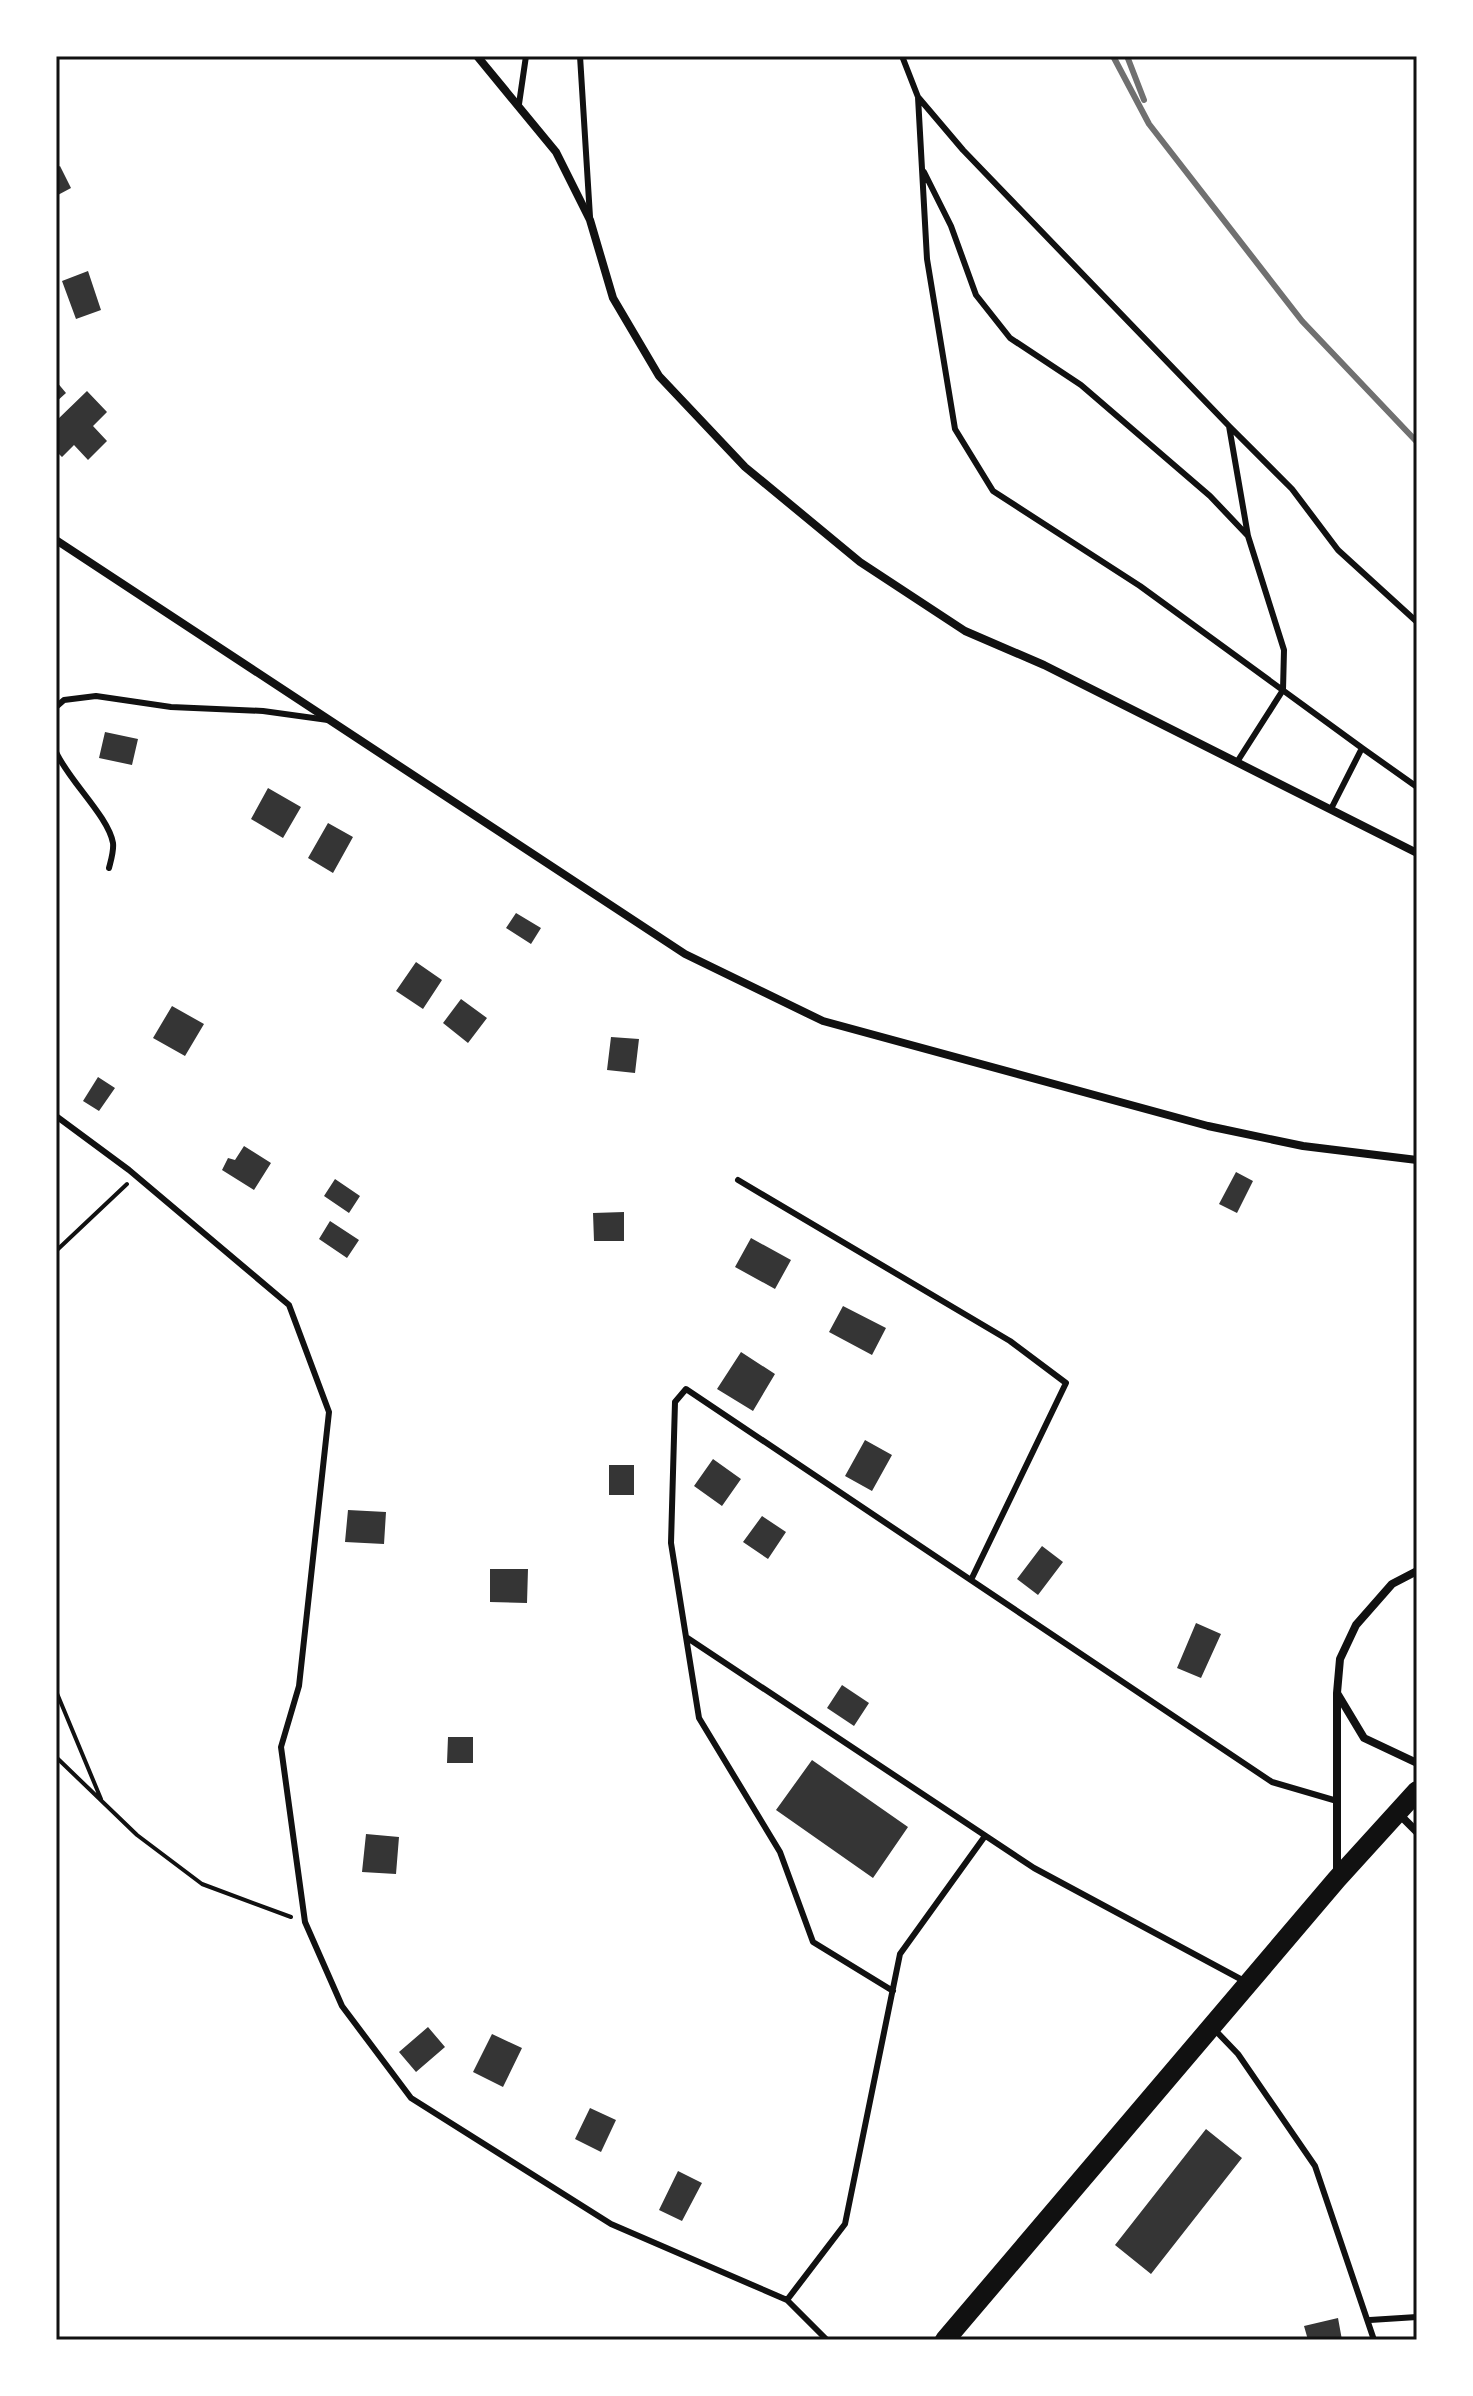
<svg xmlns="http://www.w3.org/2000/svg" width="1473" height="2396" font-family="Ubuntu,sans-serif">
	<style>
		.building { fill: #353535 }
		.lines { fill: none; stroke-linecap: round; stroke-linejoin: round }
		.path { stroke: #111; stroke-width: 4 }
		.service { stroke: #111; stroke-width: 6 }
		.minor { stroke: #111; stroke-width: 8 }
		.primary { stroke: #111; stroke-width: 20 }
		.rail { stroke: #707070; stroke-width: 6 }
		.neatline { fill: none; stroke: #111; stroke-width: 3 }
	</style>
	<rect width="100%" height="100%" fill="#fff"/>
	<path class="building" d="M60 166 71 188 56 196V168Z
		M88 271 101 310 76 319 62 281Z
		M56 381 66 393 56 402Z
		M87 391 107 412 93 426 107 441 88 460 74 445 62 457 56 451V421Z
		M105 732 138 739 132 765 99 758Z
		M268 788 301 807 283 838 251 819Z
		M328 823 353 837 333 873 308 858Z
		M516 913 541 928 531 944 506 928Z
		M416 962 442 980 423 1009 396 991Z
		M461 999 487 1018 468 1043 443 1023Z
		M172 1006 204 1024 185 1056 153 1038Z
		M611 1037 639 1039 635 1073 607 1070Z
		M98 1077 115 1088 99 1111 83 1101Z
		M244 1146 271 1163 254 1190 222 1170 228 1158 235 1160Z
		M1236 1172 1253 1181 1237 1213 1219 1204Z
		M335 1179 360 1196 349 1213 324 1196Z
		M624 1212V1241H594L593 1213Z
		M330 1221 359 1240 347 1258 319 1239Z
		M751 1238 791 1260 775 1289 735 1267Z
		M843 1306 886 1328 872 1355 829 1332Z
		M741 1352 775 1374 753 1411 717 1389Z
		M865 1440 892 1455 872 1491 845 1476Z
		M713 1459 741 1479 722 1506 694 1486Z
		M609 1465H634V1495H609Z
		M348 1510 386 1512 384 1544 345 1542Z
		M762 1516 786 1532 768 1559 743 1542Z
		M1042 1546 1063 1562 1038 1595 1017 1579Z
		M490 1569H528L527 1603 490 1602Z
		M1196 1623 1221 1634 1201 1678 1177 1668Z
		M842 1685 869 1703 854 1726 827 1708Z
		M448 1737H473V1763H447Z
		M812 1760 908 1827 873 1878 776 1810Z
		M366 1834 399 1837 396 1874 362 1872Z
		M428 2027 445 2047 416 2072 399 2052Z
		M492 2034 522 2048 503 2087 473 2072Z
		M590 2108 616 2120 601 2152 575 2139Z
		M1206 2129 1242 2158 1151 2274 1115 2245Z
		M678 2171 702 2183 682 2221 659 2210Z
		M1338 2318 1342 2340H1308L1304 2326Z"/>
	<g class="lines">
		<path class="path" d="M56 1251 127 1184
			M56 1691 101 1799
			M56 1757 137 1835 202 1884 291 1917"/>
		<path class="service" d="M580 56 590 217
			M902 56 918 97 963 150 1229 426 1248 536
			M918 97 927 259 955 429 993 491 1140 586 1362 748
			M519 104 526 56
			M924 172 951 226 976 295 1010 338 1081 385 1210 496 1248 536 1284 650 1283 690 1237 762
			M1229 426 1292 489 1338 550 1417 622
			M56 707 64 700 96 696 171 707 263 711 328 720
			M56 752C69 781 108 816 113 843 114 851 111 860 109 868
			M1331 809 1362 748 1417 787
			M56 1116 129 1170 289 1305 329 1412 299 1686 281 1747 305 1922 342 2006 411 2098 611 2224 787 2300 827 2340
			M738 1180 1010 1341 1066 1383 971 1580
			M686 1637 699 1718 780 1852 813 1942 893 1991
			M1246 1982 1034 1868 686 1637 671 1543 675 1402 686 1389 1272 1782 1337 1801
			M1214 2029 1238 2054 1315 2166 1374 2340
			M787 2300 845 2224 900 1954 985 1836
			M1370 2320 1417 2317"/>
		<path class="minor" d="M477 56 556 152 590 220 613 298 659 376 745 467 860 562 965 631 1044 665 1417 853
			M56 540 685 954 823 1021 1208 1126 1303 1146 1417 1160
			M1417 1571 1392 1584 1356 1625 1340 1659 1337 1693 1364 1738 1417 1763
			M1337 1693V1872
			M1398 1813 1417 1832"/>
		<path class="primary" d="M945 2340 1337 1879 1417 1791"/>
		<path class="rail" d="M1113 56 1149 124 1302 321 1417 442
			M1127 56 1144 100"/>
	</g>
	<rect width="1473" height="2396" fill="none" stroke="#ffffff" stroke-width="116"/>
	<rect x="58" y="58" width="1357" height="2280" class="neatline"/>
</svg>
